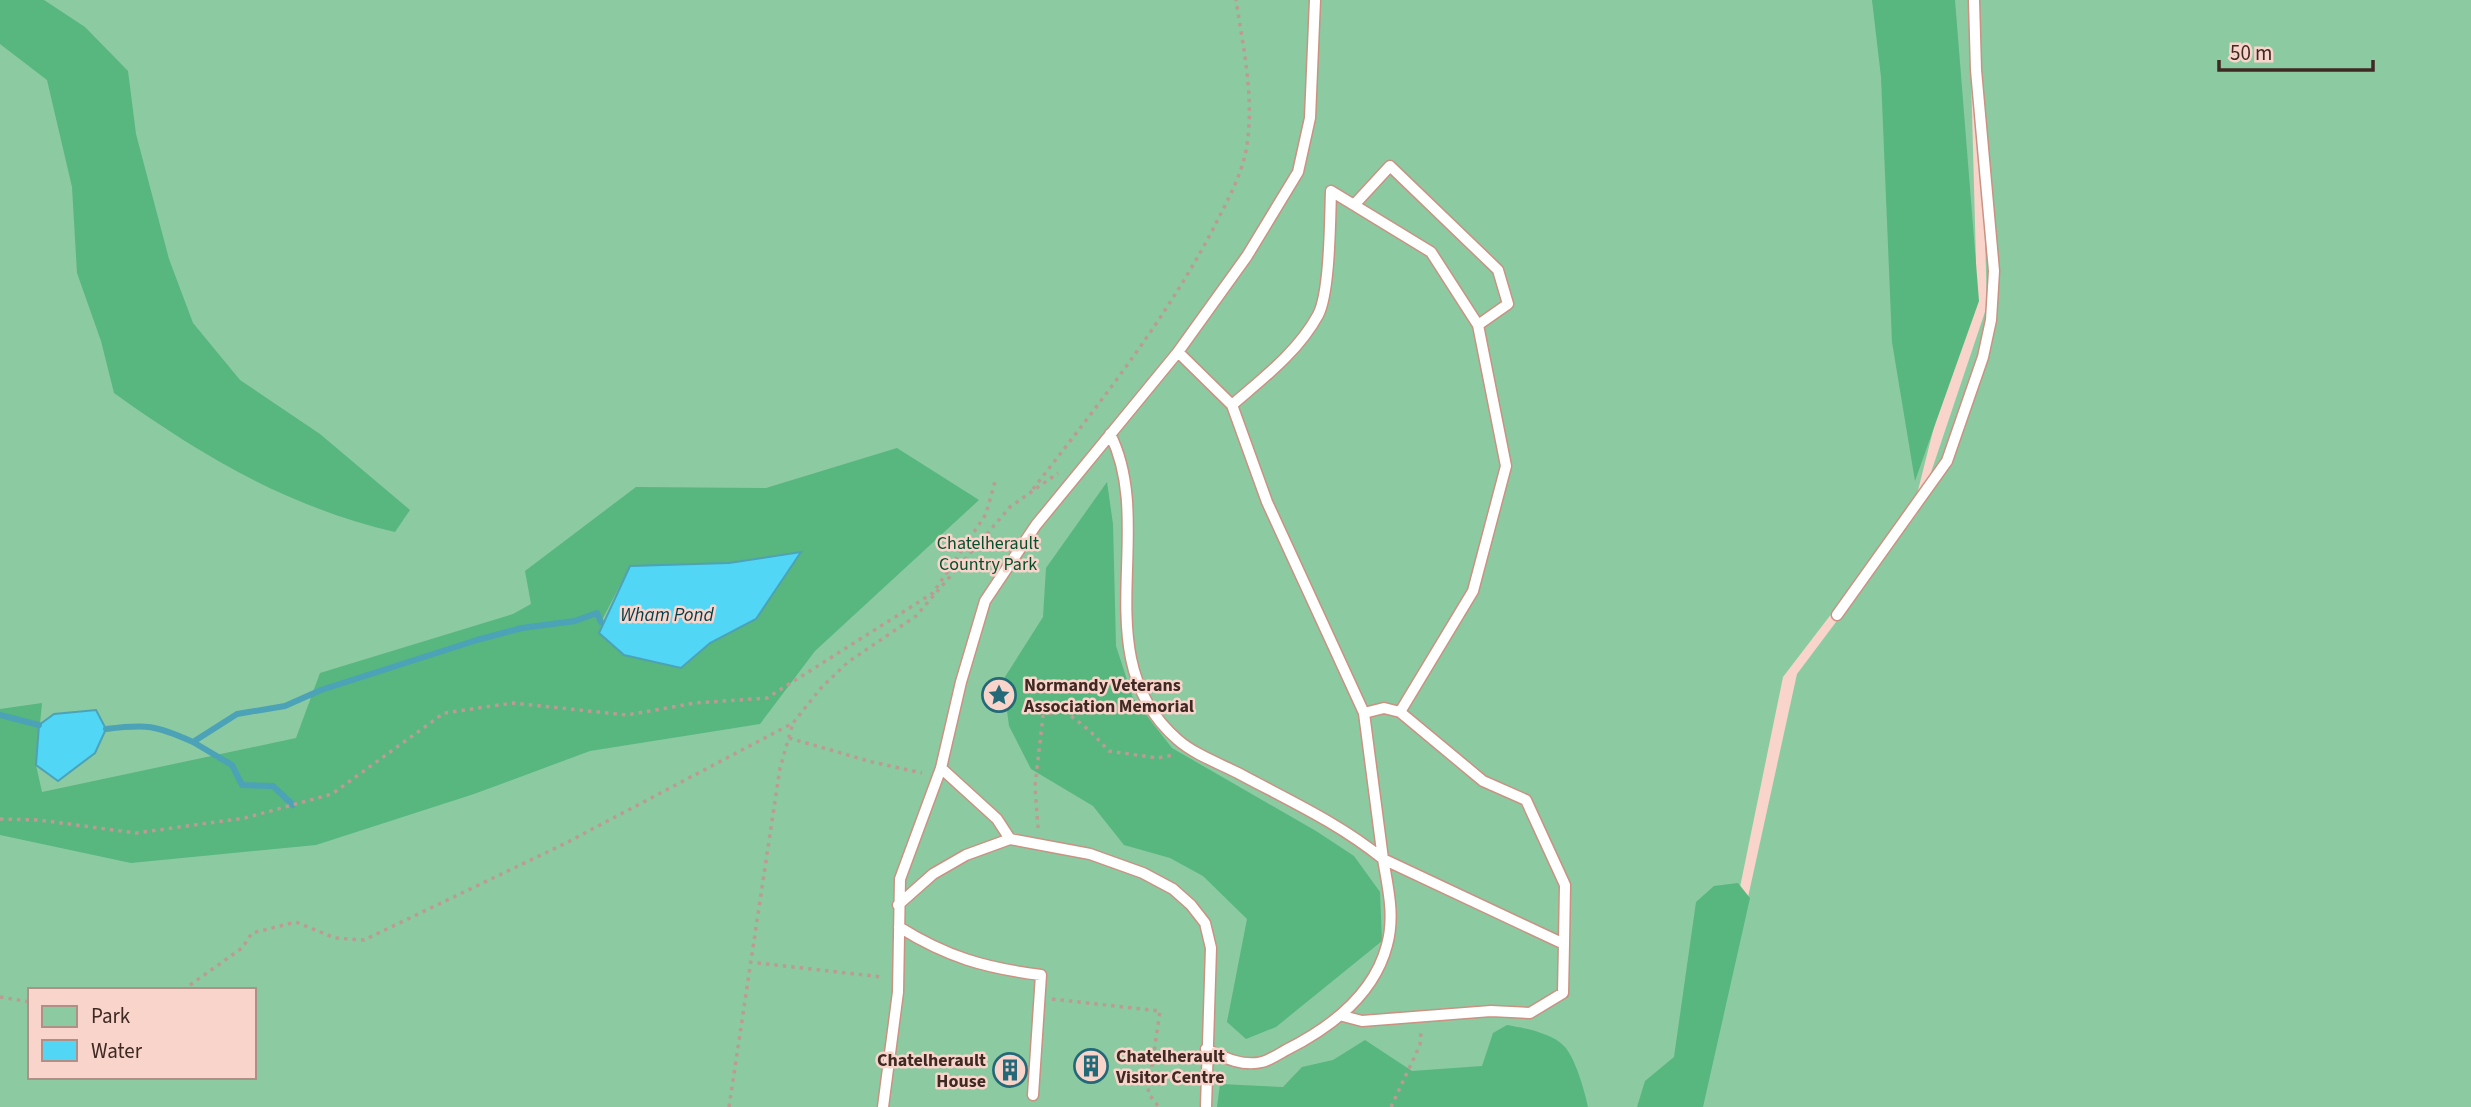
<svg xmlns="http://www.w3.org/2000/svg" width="2471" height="1107" font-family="'Source Sans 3',sans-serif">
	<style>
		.green { fill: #8ccaa2; fill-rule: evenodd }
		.forest { fill: #58b67f; fill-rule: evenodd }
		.water { fill: #51d6f5; stroke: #4ca2b6; stroke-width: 2 }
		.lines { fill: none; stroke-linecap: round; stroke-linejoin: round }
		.stream { stroke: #4ca2b6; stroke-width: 6 }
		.lane-casing { stroke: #ca9283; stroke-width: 13 }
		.path { stroke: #bb9c94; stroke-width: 3.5; stroke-dasharray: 3.5 5; stroke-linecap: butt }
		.lane { stroke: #fff; stroke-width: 10 }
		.labels { text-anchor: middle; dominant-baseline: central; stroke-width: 5; stroke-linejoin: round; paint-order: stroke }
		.park-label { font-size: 18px; fill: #04502d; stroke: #f8d4cb }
		.poi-label { font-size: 18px; font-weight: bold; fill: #3f2923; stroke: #f8d4cb; text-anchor: start }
		.water-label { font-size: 19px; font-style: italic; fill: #003e4b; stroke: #f8d4cb }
	</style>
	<rect width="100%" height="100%" fill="#f8d4cb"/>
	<path class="green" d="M0 0H1969L1976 261 1914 506 1783 677 1695 1107H0ZM30 990H254V1077H30Z
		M1978 0H2471V1107H1702L1797 674 1917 514 1987 306Z"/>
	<path class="forest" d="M0 0H44L85 27 128 71 136 134 169 259 193 323 240 380 320 434 410 510 395 532C288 507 202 456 114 393L101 341 77 273 72 187 47 80 0 44Z
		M1872 0H1955L1979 301 1915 481 1892 342 1881 77Z
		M897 448 979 500 815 651 760 724 590 751 474 794 316 845 131 863 0 835V709L42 703 36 765 42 792 296 738 320 673 513 614 531 604 525 571 636 487 766 488ZM729 563 756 619 710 643 682 668 601 622 630 566Z
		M1107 482 1113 524 1116 646 1133 698 1172 748 1316 831 1354 856 1380 892 1382 941 1276 1027 1246 1039 1227 1022 1247 919 1203 876 1170 858 1124 845 1093 806 1031 769 1009 726 1003 680 1043 617 1046 568Z
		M1738 883 1750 898 1703 1107H1637L1645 1081 1674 1057 1696 902 1714 886Z
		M1507 1025C1524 1028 1552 1033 1564 1046 1575 1057 1585 1092 1588 1107H1217L1220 1084 1283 1087 1302 1067 1333 1060 1365 1040 1412 1071 1482 1066 1493 1033Z"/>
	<path class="water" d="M801 552 756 619 710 643 681 668 624 655 599 633 630 566 729 563Z
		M96 710 106 729 95 753 58 781 36 765 39 725 54 714Z"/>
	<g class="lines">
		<path class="stream" d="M0 715 39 725
			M106 729C147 724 155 725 193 742L237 714 285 706 321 690 477 640 522 628 575 621 597 613 601 622
			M193 742 232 765 242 785 273 786 293 805"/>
		<g class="lane-casing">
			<path id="lane" d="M1354 205 1390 166 1498 270 1508 304 1478 325
				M1232 405C1262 379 1298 352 1318 315 1330 293 1330 219 1331 191L1431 252 1478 325 1506 466 1473 591 1400 712 1384 708 1364 713
				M1110 434C1158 529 1083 658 1178 740 1194 754 1218 763 1238 773 1288 800 1339 823 1383 859L1364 713 1267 502 1232 405 1178 352
				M1837 615 1947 461 1983 357 1991 320 1994 271 1976 70 1974 0
				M941 768 997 819 1010 839
				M1383 859 1564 944 1565 885 1526 800 1483 781 1400 712
				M898 905 933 874 966 855 1010 839 1090 854 1143 873 1173 889 1191 905 1205 923 1211 948 1206 1107
				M899 927C947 957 985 968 1041 975L1033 1095
				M1343 1016 1362 1021 1491 1011 1530 1013 1563 993 1564 944
				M1206 1049C1223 1057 1242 1067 1262 1062 1270 1060 1279 1054 1286 1050 1330 1028 1374 995 1387 945 1395 916 1388 888 1383 859
				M883 1107 898 992 900 879 941 768 961 682 985 601 1036 525 1178 352 1247 256 1298 172 1310 118 1315 0"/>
		</g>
		<path class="path" d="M1033 489C1098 405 1162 325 1212 231 1227 201 1245 171 1248 137 1253 91 1243 46 1236 0
			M789 738 872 762 922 773
			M0 819 39 820 136 833 245 818 332 794 444 713 513 703 627 715 695 703 767 698 933 593 986 514 996 478
			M1038 828 1035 786 1043 716 1062 709 1090 731 1109 751 1157 758 1174 755
			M749 962 882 977
			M183 990 242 948 252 933 296 922 335 938 364 940 564 844 793 723 821 688 848 662 916 616 1010 507 1058 473
			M0 997 30 1002
			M1052 999 1160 1011 1148 1093 1159 1107
			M729 1107 780 768 793 723
			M1391 1107 1420 1045 1421 1032"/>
		<use href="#lane" class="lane"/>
	</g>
	<defs>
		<g id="sight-ring" transform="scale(1.75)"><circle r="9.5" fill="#f8d4cb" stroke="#236978" stroke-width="1.5"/><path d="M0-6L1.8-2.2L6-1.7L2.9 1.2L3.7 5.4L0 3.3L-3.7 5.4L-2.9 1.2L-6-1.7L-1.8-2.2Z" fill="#236978"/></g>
		<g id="building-ring" transform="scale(1.75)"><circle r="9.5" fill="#f8d4cb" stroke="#236978" stroke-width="1.5"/><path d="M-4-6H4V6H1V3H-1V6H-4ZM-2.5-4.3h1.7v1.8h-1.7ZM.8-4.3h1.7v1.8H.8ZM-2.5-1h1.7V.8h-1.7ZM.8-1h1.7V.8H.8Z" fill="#236978"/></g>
	</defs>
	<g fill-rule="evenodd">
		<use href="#sight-ring" x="999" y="695"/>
		<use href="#building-ring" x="1091" y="1066"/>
		<use href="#building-ring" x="1010" y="1070"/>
	</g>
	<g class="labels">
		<g class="park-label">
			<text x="988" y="543">Chatelherault<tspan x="988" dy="21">Country Park</tspan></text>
		</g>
		<g class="poi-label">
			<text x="1024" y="685">Normandy Veterans<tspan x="1024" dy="21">Association Memorial</tspan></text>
			<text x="1116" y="1056">Chatelherault<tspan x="1116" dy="21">Visitor Centre</tspan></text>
			<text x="986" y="1060" text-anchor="end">Chatelherault<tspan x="986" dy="21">House</tspan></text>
		</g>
		<g class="water-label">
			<text x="667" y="615">Wham Pond</text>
		</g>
	</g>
	<rect x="28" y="988" width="228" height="91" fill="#f8d4cb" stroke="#ae9088" stroke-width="2"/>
	<rect x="42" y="1006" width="35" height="21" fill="#8ccaa2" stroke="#ae9088" stroke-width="2"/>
	<text x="91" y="1023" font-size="21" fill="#3f2923">Park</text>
	<rect x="42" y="1040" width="35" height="21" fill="#51d6f5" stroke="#ae9088" stroke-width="2"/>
	<text x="91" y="1058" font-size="21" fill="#3f2923">Water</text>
	<path d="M2219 60v10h154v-10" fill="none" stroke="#3f2923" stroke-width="3.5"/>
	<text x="2230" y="60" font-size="21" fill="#3f2923" stroke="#f8d4cb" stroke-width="5" paint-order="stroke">50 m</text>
</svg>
